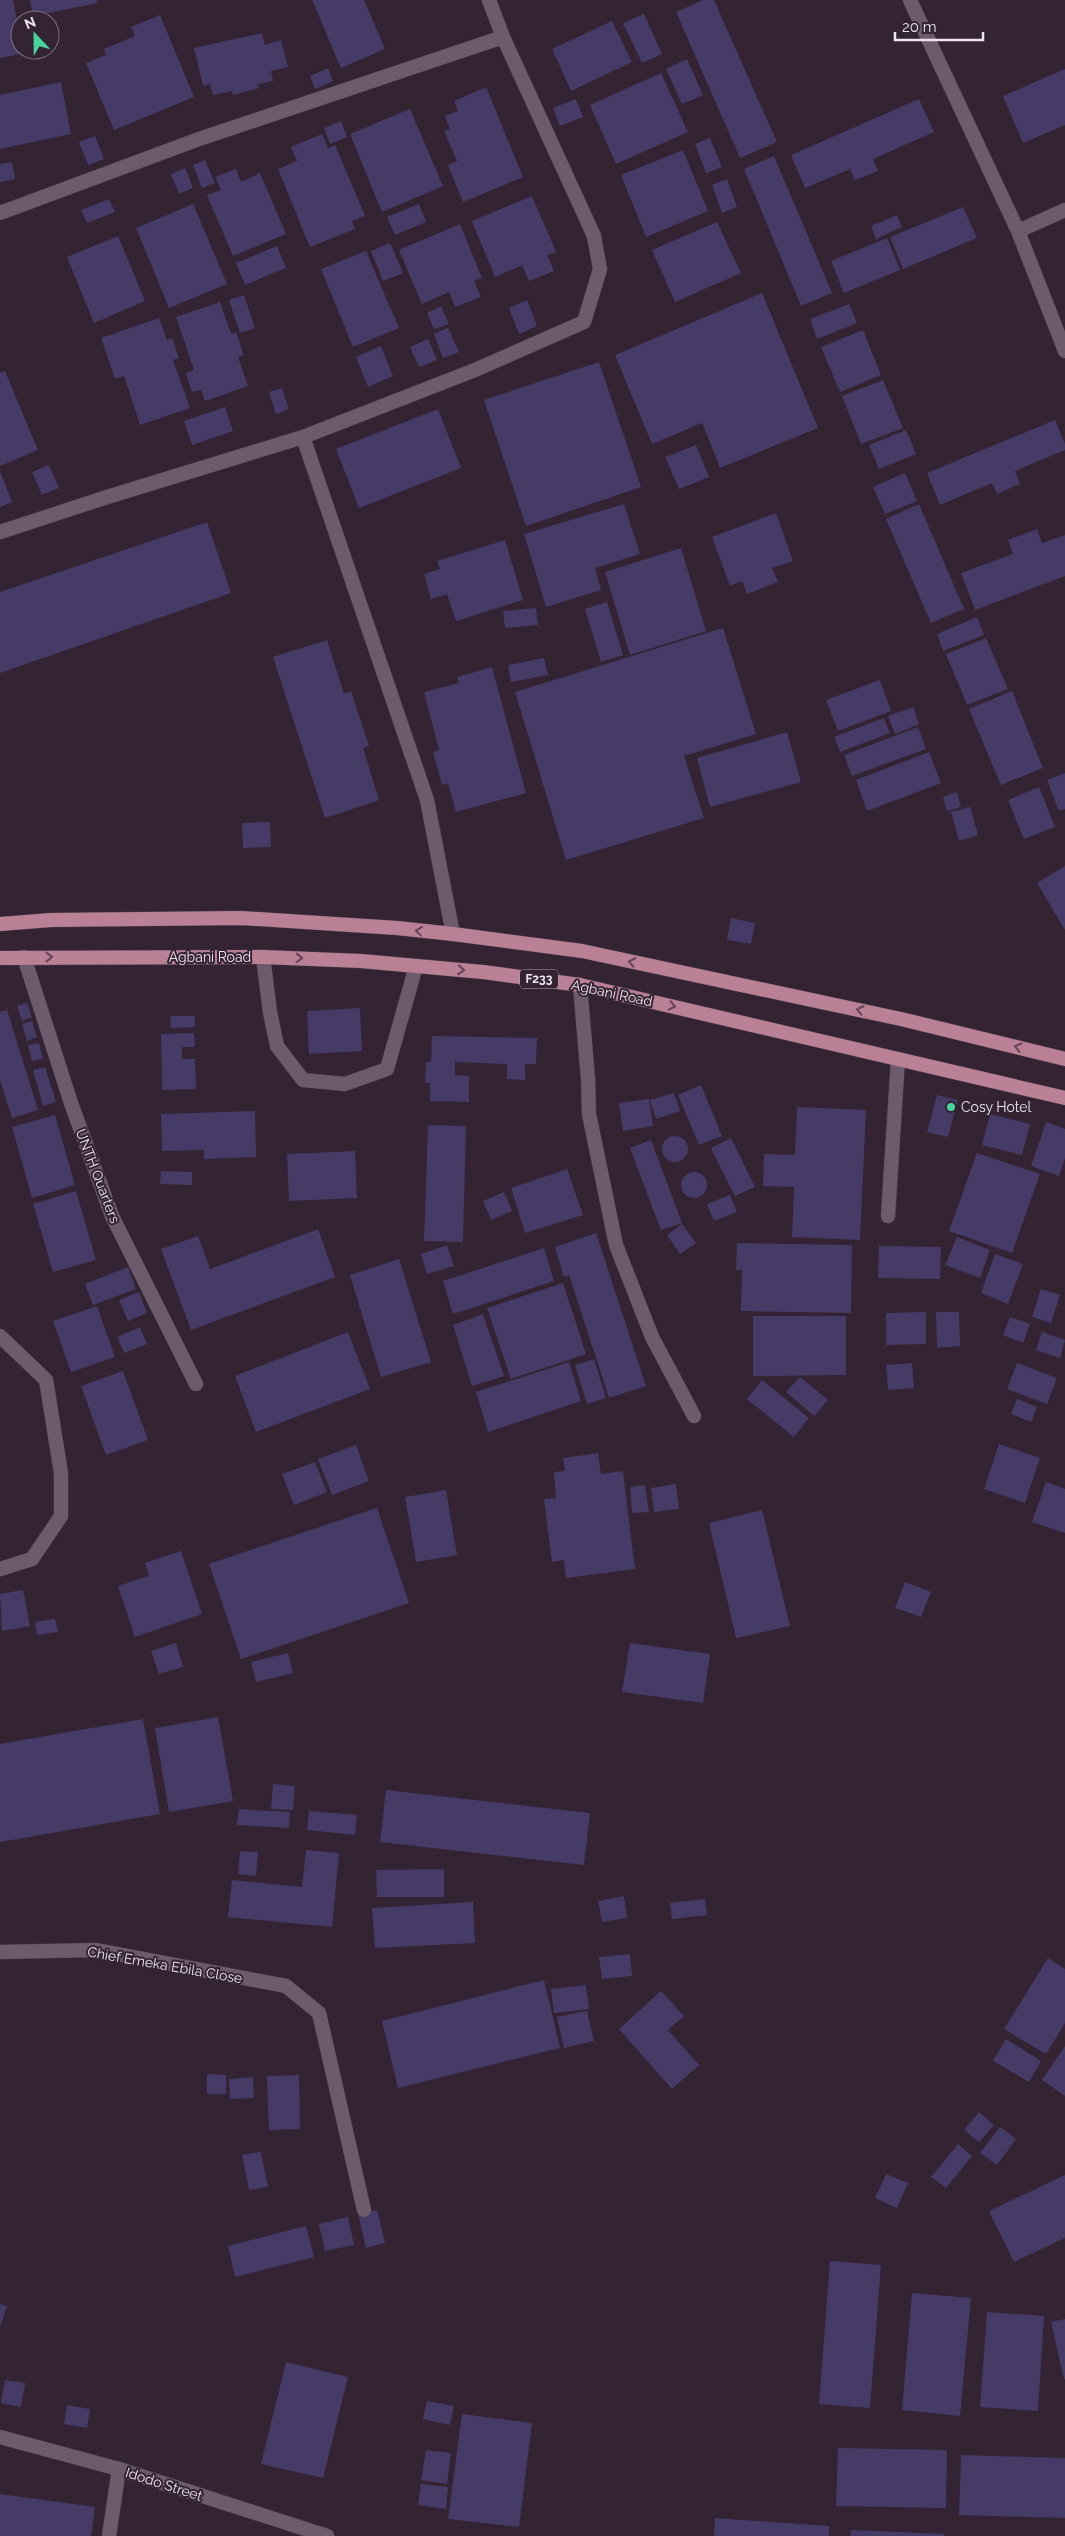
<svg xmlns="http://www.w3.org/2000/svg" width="1065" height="2536" font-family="Raleway,sans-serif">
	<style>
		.building { fill: #463b66 }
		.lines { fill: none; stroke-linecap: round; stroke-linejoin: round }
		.minor-casing { stroke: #4d404d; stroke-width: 15 }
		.primary-casing { stroke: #4d404d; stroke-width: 15 }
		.minor { stroke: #6d5b6d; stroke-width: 14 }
		.primary { stroke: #b98096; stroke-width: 14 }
		.oneway { stroke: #624456 }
		.poi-dot { fill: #47d49d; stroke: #332333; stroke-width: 2 }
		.labels { text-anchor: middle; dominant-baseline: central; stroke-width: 4; stroke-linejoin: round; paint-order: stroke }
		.shield { fill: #332333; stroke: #b7aab6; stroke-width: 1 }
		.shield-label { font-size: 12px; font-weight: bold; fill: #efe4ee }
		.street-label { font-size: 14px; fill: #efe4ee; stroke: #332333 }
		.poi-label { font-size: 14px; fill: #efe4ee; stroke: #332333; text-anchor: start }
	</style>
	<rect width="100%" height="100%" fill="#332333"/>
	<path class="building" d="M0 0H13L20 35V50H23L24 53 0 58Z
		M30 0H97L98 3 33 16Z
		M312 0H364L385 49 341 68Z
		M703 0H714L777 142 740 158 676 12Z
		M644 14 662 54 642 63 623 23Z
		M160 15 194 97 114 130 86 63 106 55 104 49 135 36 131 27Z
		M612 21 632 62 571 91 552 49Z
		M262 33 265 45 281 40 288 67 271 71 273 81 258 84 259 88 233 95 232 91 213 95 210 84 203 86 194 48Z
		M687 59 703 95 682 104 666 69Z
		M328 68 333 81 315 89 310 76Z
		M1065 69V125L1023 143 1003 96Z
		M661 73 688 132 616 164 590 105Z
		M61 82 71 134 0 149V95Z
		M486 87 523 177 463 202 448 165 457 161 444 131 450 129 445 116 458 111 454 101Z
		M576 99 583 117 560 126 553 108Z
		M919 99 934 132 873 159 878 171 855 180 850 169 805 188 791 155Z
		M410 109 443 186 382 212 350 134Z
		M341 121 347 137 330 144 324 128Z
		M322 134 328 148 335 145 365 216 352 221 355 229 310 247 278 169 297 161 291 147Z
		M95 136 104 159 88 165 79 142Z
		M710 138 722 167 706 173 695 144Z
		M683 150 708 211 646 237 621 175Z
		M774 156 832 293 801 306 744 169Z
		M205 160 215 183 202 188 193 165Z
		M12 162 15 179 0 182V164Z
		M185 168 193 188 179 194 171 174Z
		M236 169 241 182 260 173 286 234 233 256 207 195 221 190 215 177Z
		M727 179 737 207 722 213 712 185Z
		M532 196 556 252 547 255 554 271 529 281 522 265 495 277 472 221Z
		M109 199 115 212 87 223 81 210Z
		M193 204 227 284 169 308 136 228Z
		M419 204 426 222 395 235 387 217Z
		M963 207 977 238 903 269 890 237Z
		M897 215 902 227 876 239 871 226Z
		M717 222 741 273 675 302 652 250Z
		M460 224 482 278 474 281 481 297 455 307 449 292 422 304 399 250Z
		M118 236 145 301 94 323 67 257Z
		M887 238 900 270 844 293 831 261Z
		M390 243 403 273 383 281 371 251Z
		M277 246 286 268 245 285 236 263Z
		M366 251 399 328 353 347 321 269Z
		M762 293 818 428 720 468 702 423 652 444 615 355Z
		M244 295 255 328 240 333 229 300Z
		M527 300 537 326 519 334 509 308Z
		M220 302 231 334 236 332 244 355 238 357 248 386 205 401 201 390 192 392 186 373 194 370 176 317Z
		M849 304 857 323 817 339 810 319Z
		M441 306 449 324 434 329 427 313Z
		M159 318 167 340 172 338 179 358 173 360 190 408 140 425 124 376 115 379 101 338Z
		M448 328 459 352 443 358 434 334Z
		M863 330 881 375 840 392 821 347Z
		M428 339 437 360 419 367 410 347Z
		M381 346 393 376 368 387 356 357Z
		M599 362 641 487 526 526 484 400Z
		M5 371 38 450 0 466V373Z
		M883 380 903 428 861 444 842 396Z
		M282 388 289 409 276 414 269 392Z
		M225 407 233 431 192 445 184 421Z
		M438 409 461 468 359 508 336 449Z
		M1055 420 1065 444V450L1015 471 1020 484 997 494 992 483 940 505 927 473Z
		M906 430 916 454 879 469 869 445Z
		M696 445 709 477 679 489 665 457Z
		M49 465 59 488 42 495 32 472Z
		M0 471 12 502 0 507Z
		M905 473 917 501 885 514 873 487Z
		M624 504 640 554 595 568 601 590 546 607 524 534Z
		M919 504 964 609 931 623 886 519Z
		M776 513 793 561 772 568 778 582 747 594 742 581 730 586 712 537Z
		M207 522 231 593 0 673V592Z
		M1037 529 1042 543 1065 535V576L975 610 961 573 1013 554 1008 540Z
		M505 540 523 600 456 621 447 594 431 599 424 574 440 569 437 561Z
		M681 548 706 631 630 655 605 572Z
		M607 602 623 655 601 662 585 609Z
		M536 608 538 625 505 628 503 611Z
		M977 617 984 635 943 651 937 634Z
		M723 628 756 734 684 756 704 818 566 860 515 692Z
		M986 638 1008 689 967 705 946 654Z
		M327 640 344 694 351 691 369 746 363 748 379 800 325 818 273 657Z
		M544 658 548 675 511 682 508 665Z
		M492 667 526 793 456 812 448 783 442 785 433 752 439 750 424 692 459 683 457 677Z
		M880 680 891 711 838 731 826 700Z
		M1012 691 1043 768 1001 785 969 709Z
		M913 707 919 724 895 734 888 716Z
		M884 718 890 733 840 752 834 737Z
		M918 727 926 749 852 776 844 755Z
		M787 732 801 782 710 807 697 758Z
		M929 752 941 783 867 811 856 780Z
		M1065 773V809L1059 811 1047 780Z
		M1039 787 1055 827 1024 839 1008 800Z
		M957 792 961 807 947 811 943 797Z
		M970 807 978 835 959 841 951 812Z
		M270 822 271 847 243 848 242 823Z
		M1065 866V930L1037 883Z
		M731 918 755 923 751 944 727 940Z
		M27 1003 32 1017 22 1021 17 1006Z
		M360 1008 362 1051 309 1054 307 1011Z
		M7 1010 38 1110 12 1118 0 1080V1012Z
		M170 1016H195V1027L171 1028Z
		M32 1021 37 1037 27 1041 22 1024Z
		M194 1033 195 1047H182V1059H195L196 1089 162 1090 161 1034Z
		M432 1036 537 1038 536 1064H525V1080L507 1079V1064L455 1062V1075L469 1076V1102L430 1101V1083H425L426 1062H431Z
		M39 1043 43 1059 32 1061 28 1045Z
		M45 1067 56 1102 43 1106 33 1070Z
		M701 1085 722 1136 699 1145 678 1095Z
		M674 1093 680 1111 656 1119 650 1100Z
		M937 1095 958 1100 948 1137 927 1132Z
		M649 1099 653 1126 623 1131 619 1103Z
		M797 1107 866 1110 860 1240 792 1237 794 1187 763 1186 764 1154 795 1155Z
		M255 1111 256 1157 204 1159V1150L162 1151 161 1114Z
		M990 1114 1030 1124 1022 1155 982 1145Z
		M55 1115 75 1185 32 1198 12 1127Z
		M1046 1122 1065 1129V1158L1059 1176 1031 1166Z
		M428 1125 466 1126 463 1242 424 1241Z
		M662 1149a13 13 0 1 1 26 0a13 13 0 1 1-26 0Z
		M731 1138 755 1187 735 1196 711 1148Z
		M651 1140 682 1223 661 1230 630 1148Z
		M355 1151 357 1198 289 1201 287 1154Z
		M977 1153 1040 1174 1012 1253 949 1231Z
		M567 1169 583 1215 525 1233 511 1188Z
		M161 1171 192 1172V1185L160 1184Z
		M681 1185a13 13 0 1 1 26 0a13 13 0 1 1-26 0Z
		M76 1191 96 1260 53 1272 33 1204Z
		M504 1192 512 1211 491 1220 483 1201Z
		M730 1195 737 1212 714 1221 707 1204Z
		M682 1224 696 1243 680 1254 667 1235Z
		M318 1229 335 1277 191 1330 161 1249 198 1236 210 1269Z
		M596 1233 646 1386 609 1398 569 1275 564 1277 555 1247Z
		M957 1237 990 1250 980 1278 945 1265Z
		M737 1243 852 1245 851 1313 741 1311 742 1270H736Z
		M447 1245 454 1266 427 1274 421 1254Z
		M879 1246 941 1247 940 1279 878 1278Z
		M544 1248 554 1281 453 1314 443 1281Z
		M995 1254 1023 1264 1008 1304 981 1293Z
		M399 1259 431 1362 381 1377 350 1275Z
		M128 1267 136 1289 93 1305 85 1284Z
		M563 1283 586 1354 511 1379 487 1308Z
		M1041 1289 1060 1295 1051 1323 1032 1317Z
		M139 1292 147 1313 128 1321 119 1300Z
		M97 1306 115 1357 71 1372 53 1321Z
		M926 1312V1344L886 1345V1313Z
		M936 1312H959L960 1346 937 1348Z
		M483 1314 504 1376 472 1386 453 1325Z
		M753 1316H846V1375L753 1376Z
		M1010 1317 1030 1324 1023 1343 1003 1335Z
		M140 1327 147 1344 124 1353 117 1337Z
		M348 1332 370 1389 256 1432 235 1376Z
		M1042 1332 1065 1340 1060 1358 1036 1350Z
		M594 1359 606 1398 587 1404 575 1365Z
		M569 1362 581 1401 488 1432 476 1392Z
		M912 1363 914 1388 888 1390 886 1365Z
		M1017 1363 1057 1378 1047 1404 1007 1389Z
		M123 1371 148 1440 106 1455 81 1386Z
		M800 1377 828 1400 814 1416 786 1392Z
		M762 1380 809 1418 794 1437 747 1399Z
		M1017 1399 1037 1407 1031 1422 1011 1414Z
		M999 1444 1040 1458 1025 1503 984 1489Z
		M356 1445 369 1481 332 1495 318 1459Z
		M598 1453 601 1474 623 1471 635 1569 566 1578 564 1560 552 1562 544 1499 556 1498 554 1472 565 1471 563 1458Z
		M315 1462 327 1492 294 1505 282 1474Z
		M1046 1482 1065 1489V1533L1032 1522Z
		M676 1484 679 1509 654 1512 651 1488Z
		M645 1485 649 1512 632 1513 630 1487Z
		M446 1490 457 1555 416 1562 405 1497Z
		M377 1508 409 1603 241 1659 209 1564Z
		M762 1510 790 1626 736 1638 709 1523Z
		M181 1551 202 1614 135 1637 118 1586 149 1576 145 1563Z
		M905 1582 931 1592 921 1617 895 1608Z
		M23 1590 30 1626 2 1631 0 1594Z
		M55 1619 58 1632 37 1635 35 1622Z
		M176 1643 183 1667 159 1674 151 1651Z
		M630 1643 710 1654 703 1703 622 1692Z
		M288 1653 293 1673 256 1682 251 1662Z
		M218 1717 233 1801 169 1812 155 1728Z
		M143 1719 160 1814 0 1842V1744Z
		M273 1784 295 1786 293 1810 271 1809Z
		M386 1790 590 1813 584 1865 380 1842Z
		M239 1809 290 1812 289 1828 237 1825Z
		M309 1811 357 1815 355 1835 307 1830Z
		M306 1850 339 1853 332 1927 228 1917 232 1880 302 1887Z
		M240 1851 258 1852 256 1876 238 1874Z
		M444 1869V1897H377L376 1870Z
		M624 1896 627 1918 602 1922 598 1901Z
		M705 1899 707 1915 672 1919 670 1903Z
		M473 1902 475 1943 375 1948 372 1908Z
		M630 1954 632 1976 602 1979 599 1957Z
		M1048 1958 1065 1969V2023L1046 2054 1004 2029Z
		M544 1980 560 2048 398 2088 382 2021Z
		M586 1985 589 2009 554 2013 551 1989Z
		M661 1991 684 2016 668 2030 699 2065 672 2089 619 2029Z
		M587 2011 594 2041 564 2048 557 2017Z
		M1006 2039 1041 2061 1029 2082 993 2061Z
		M1065 2046V2096L1042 2080Z
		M207 2074 226 2075V2094H207Z
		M299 2075 300 2129 269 2130 267 2076Z
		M253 2077 254 2098 230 2099 229 2079Z
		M979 2112 994 2125 979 2142 964 2130Z
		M1000 2127 1016 2139 997 2165 980 2153Z
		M958 2144 972 2156 946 2188 931 2177Z
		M261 2152 268 2187 249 2190 242 2155Z
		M886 2174 908 2183 897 2208 875 2198Z
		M1065 2175V2238L1014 2262 989 2211Z
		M377 2210 385 2243 366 2248 358 2214Z
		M348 2217 354 2245 325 2251 319 2224Z
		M306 2226 314 2257 235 2277 228 2246Z
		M830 2261 881 2265 870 2408 819 2404Z
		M912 2293 971 2298 960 2416 902 2410Z
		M0 2304 7 2306 0 2327Z
		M987 2312 1044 2316 1038 2411 980 2407Z
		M1065 2319V2379H1064L1051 2322Z
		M286 2362 348 2377 323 2478 261 2464Z
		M5 2380 25 2383 21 2407 1 2403Z
		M427 2401 454 2406 450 2425 423 2419Z
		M67 2405 90 2409 87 2428 64 2424Z
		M462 2414 532 2423 519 2527 448 2519Z
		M838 2448 947 2450 946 2508 836 2506Z
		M426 2450 451 2453 447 2484 421 2480Z
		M961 2455 1065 2458V2518L959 2515Z
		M421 2484 448 2487 446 2509 418 2505Z
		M0 2494 95 2507 91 2536H0Z
		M715 2518 829 2526V2536H714Z
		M851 2530 944 2534V2536H850Z"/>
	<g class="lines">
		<g class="minor-casing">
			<path id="minor" d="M910 0 1018 231 1065 351
				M0 213 199 139 503 37
				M1018 231 1065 210
				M303 437 427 800 453 934
				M0 532 104 498 303 437 475 370 584 322 600 269 594 236 503 37 489 0
				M24 957 71 1103 112 1216 196 1384
				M263 957 270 1012 277 1046 303 1080 345 1084 387 1069 416 966
				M580 985 588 1079 589 1114 616 1245 652 1337 694 1416
				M888 1216 898 1059
				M0 1336 46 1380 61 1473V1516L32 1559 0 1569
				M0 1952 96 1950 286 1986 319 2013 364 2210
				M0 2437 119 2469 327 2536
				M109 2536 119 2469"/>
		</g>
		<g class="primary-casing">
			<path id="primary" d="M0 924 51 920 241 918 397 928 453 934 582 951 901 1019 1065 1059
				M0 958 263 957 361 961 483 972 580 985 1065 1098"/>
		</g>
		<use href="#minor" class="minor"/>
		<use href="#primary" class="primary"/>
	</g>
	<defs><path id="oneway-chevron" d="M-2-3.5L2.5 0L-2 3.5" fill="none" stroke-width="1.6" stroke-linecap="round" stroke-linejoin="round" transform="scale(1.25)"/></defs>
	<g class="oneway">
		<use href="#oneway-chevron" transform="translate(419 931) rotate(-173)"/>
		<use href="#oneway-chevron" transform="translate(49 957)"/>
		<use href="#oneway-chevron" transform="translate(299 958) rotate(2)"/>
		<use href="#oneway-chevron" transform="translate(632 962) rotate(-168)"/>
		<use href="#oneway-chevron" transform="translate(461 970) rotate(5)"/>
		<use href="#oneway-chevron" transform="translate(672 1006) rotate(13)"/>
		<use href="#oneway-chevron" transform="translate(860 1010) rotate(-168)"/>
		<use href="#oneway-chevron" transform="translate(1018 1047) rotate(-166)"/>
	</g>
	<circle class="poi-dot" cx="951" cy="1107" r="5"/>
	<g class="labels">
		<rect class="shield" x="520" y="969.5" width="38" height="19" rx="4"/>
		<g class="shield-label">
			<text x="539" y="979">F233</text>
		</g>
		<g class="street-label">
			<text x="210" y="957">Agbani Road</text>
			<text transform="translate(612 993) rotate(12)">Agbani Road</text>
			<text transform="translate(98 1176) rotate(69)">UNTH Quarters</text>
			<text transform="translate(165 1965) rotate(10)">Chief Emeka Ebila Close</text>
			<text transform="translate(164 2484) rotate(18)">Idodo Street</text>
		</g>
		<g class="poi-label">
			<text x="961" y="1107">Cosy Hotel</text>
		</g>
	</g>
	<g transform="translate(35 35) rotate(338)"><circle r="24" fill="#332333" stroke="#7e707e"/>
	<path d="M0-4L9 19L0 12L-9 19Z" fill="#47d49d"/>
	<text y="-8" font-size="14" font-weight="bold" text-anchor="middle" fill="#efe4ee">N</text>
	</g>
	<path d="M895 32v8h88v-8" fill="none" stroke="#efe4ee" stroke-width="2.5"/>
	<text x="902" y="32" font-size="15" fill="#efe4ee" stroke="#332333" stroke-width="4" paint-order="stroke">20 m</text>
</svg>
